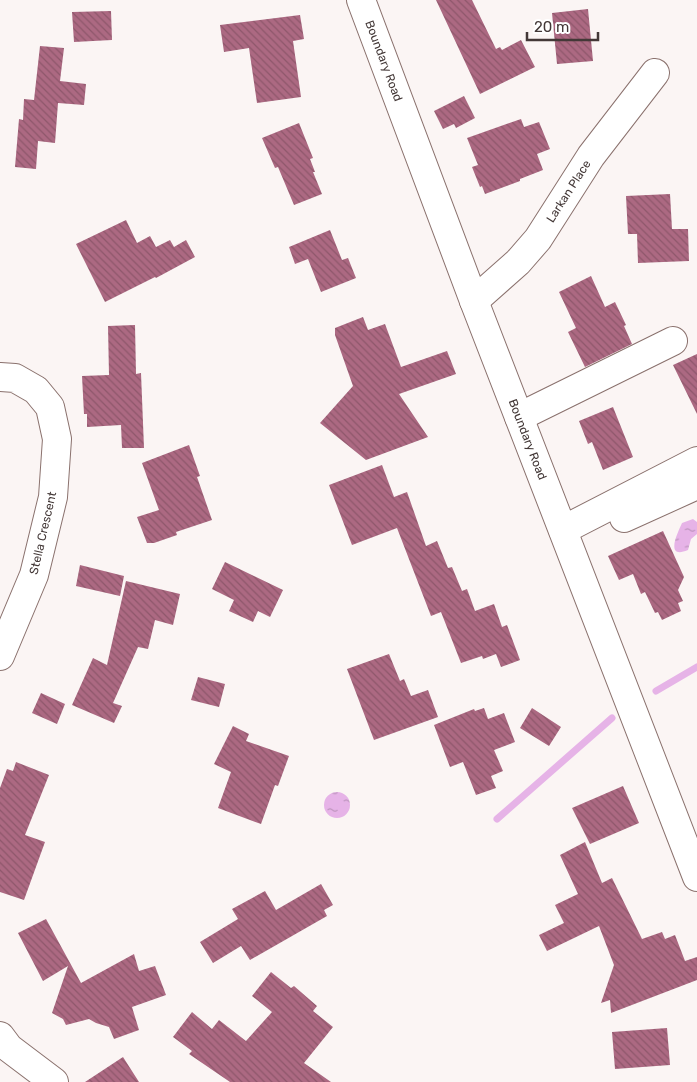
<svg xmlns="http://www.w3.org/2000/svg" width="697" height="1082" font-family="Rubik,sans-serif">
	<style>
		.water { fill: url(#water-ripples) }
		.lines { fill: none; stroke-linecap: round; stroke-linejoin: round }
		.stream { stroke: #e6b3e7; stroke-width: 7 }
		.building { fill: url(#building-back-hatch) }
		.street-casing { stroke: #8a716d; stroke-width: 30 }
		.street { stroke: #fff; stroke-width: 28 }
		.labels { text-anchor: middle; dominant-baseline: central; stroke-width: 5; stroke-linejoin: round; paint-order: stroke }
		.street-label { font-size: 12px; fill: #433837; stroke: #fff }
	</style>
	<defs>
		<pattern id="water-ripples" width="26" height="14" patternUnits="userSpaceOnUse" patternTransform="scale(1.25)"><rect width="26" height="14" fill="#e6b3e7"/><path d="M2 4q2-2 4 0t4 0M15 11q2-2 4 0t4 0" fill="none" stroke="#bc93bc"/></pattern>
		<pattern id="building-back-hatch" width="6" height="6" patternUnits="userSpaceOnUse" patternTransform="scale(1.25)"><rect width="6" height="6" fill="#ac6982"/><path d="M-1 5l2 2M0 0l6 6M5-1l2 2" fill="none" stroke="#8e576b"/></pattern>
	</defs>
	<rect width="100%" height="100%" fill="#fbf5f4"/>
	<path class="water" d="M693 519 697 522V534L691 539 688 550C664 560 678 532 682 523Z
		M324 805a13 13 0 1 1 26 0a13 13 0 1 1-26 0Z"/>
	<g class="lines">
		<path class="stream" d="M656 691 697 667
			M497 819 612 718"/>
	</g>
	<path class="building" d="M436 0H472L496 49 500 47 502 50 521 40 535 67 480 94Z
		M588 9 593 61 557 64 552 13Z
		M111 11 112 40 74 42 72 12Z
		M300 15 304 39 293 41 301 97 257 103 249 48 224 52 220 25Z
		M40 46 64 48 60 81 86 84 84 105 58 103 55 143 38 141 36 169 15 167 19 119 23 120 24 99 34 100Z
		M464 96 475 118 456 128 454 124 443 129 434 111Z
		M521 119 524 127 539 122 550 149 537 154 543 170 520 179V181L485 194 482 186 480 187 472 167 478 165 467 138Z
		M299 123 313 158 310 159 315 172H313L322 194 294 205 278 167 275 168 262 138Z
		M670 194 672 229H688L689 261 638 263 637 234H628L626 196Z
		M126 220 137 243 150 236 156 247 170 240 174 247 186 240 195 257 156 278 155 277 105 302 76 244Z
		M330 230 342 260 348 258 356 278 321 292 308 259 295 264 289 247Z
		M591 276 605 307 615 302 626 325 624 326 632 344 585 367 568 332 576 328 559 292Z
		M363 317 368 330 385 324 401 367 447 351 456 374 399 394 428 437 366 460 320 423 353 386 335 335V328Z
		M135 325 136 374 141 373 144 448H122L121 425 87 427V414H84L82 376 109 375 108 326Z
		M697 354V414L673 365Z
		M613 407 633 457 603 470 592 442 588 444 579 421Z
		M189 445 200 476 197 477 212 520 176 532 177 535 154 543H147L137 517 159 510 142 463Z
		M382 465 394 497 407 492 426 546 437 541 448 568 452 567 462 591 467 589 475 611 494 604 502 627 507 625 520 660 501 667 496 654 483 659 482 656 461 663 441 612 431 616 397 528 352 545 329 485Z
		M663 531 684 577 678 590 683 601 678 603 681 611 662 620 658 612 655 613 645 592 641 594 633 574 619 580 608 556Z
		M225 562 283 590 270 617 258 611 253 622 229 611 234 600 212 589Z
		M80 565 124 576 120 596 76 586Z
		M126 581 180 594 173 625 155 620 148 649 138 647 113 703 122 706 114 723 72 705 93 658 107 665Z
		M389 654 400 681 404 679 411 696 428 690 438 717 374 740 347 669Z
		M198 677 225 684 219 707 191 700Z
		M41 693 65 704 57 724 32 713Z
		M484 708 488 719 504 713 515 742 494 750 503 771 491 776 496 788 476 795 463 762 450 767 434 725 474 709 475 711Z
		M532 708 561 727 549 746 520 728Z
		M233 726 249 734 246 741 289 756 278 786 275 785 261 824 218 808 231 772 214 764Z
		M16 762 49 775 25 835 45 842 24 900 0 892V788L7 769 13 771Z
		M623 786 639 823 590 844 572 808Z
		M585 842 602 883 612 878 642 939 662 932 665 939 675 935 685 961 697 957V980L611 1013 610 1000 601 1003 614 965 599 926 547 951 539 935 564 923 555 905 578 894 560 855Z
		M321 884 333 905 324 910 327 916 250 960 241 946 213 963 200 942 238 919 232 909 265 891 276 910Z
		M46 919 81 983 134 954 139 971 155 966 166 995 132 1007 139 1030 114 1039 109 1027 96 1023 89 1019 66 1025 63 1019 52 1013 68 966 43 981 18 933Z
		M271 972 291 988 294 986 317 1006 313 1011 333 1027 304 1063 331 1082H230L189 1054 192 1051 173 1037 192 1012 212 1029 219 1020 246 1041 272 1012 252 996Z
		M667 1028 670 1065 615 1069 612 1032Z
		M123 1057 139 1082H85Z"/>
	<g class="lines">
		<g class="street-casing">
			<g id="street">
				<path id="s1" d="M361 0 474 301 697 877"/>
				<path id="s2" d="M474 301 518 262 538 239 591 156 655 73"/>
				<path d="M0 377 15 378 36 390 50 407 57 439 53 497 34 575 0 656"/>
				<path d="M519 417 673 341"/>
				<path d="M624 518 697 485"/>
				<path d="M563 530 697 461"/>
				<path d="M0 1036 9 1048 54 1082"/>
			</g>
		</g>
		<use href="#street" class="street"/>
	</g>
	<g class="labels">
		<g class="street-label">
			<text stroke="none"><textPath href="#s1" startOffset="65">Boundary Road</textPath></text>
			<text stroke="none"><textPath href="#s2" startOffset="146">Larkan Place</textPath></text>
			<text stroke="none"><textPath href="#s1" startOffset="470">Boundary Road</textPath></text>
			<text transform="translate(43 533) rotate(-77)">Stella Crescent</text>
		</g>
	</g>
	<path d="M527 32v8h71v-8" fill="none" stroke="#433837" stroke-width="2.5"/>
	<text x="534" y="32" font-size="15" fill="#433837" stroke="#ffffff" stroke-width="4" paint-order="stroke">20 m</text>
</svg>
